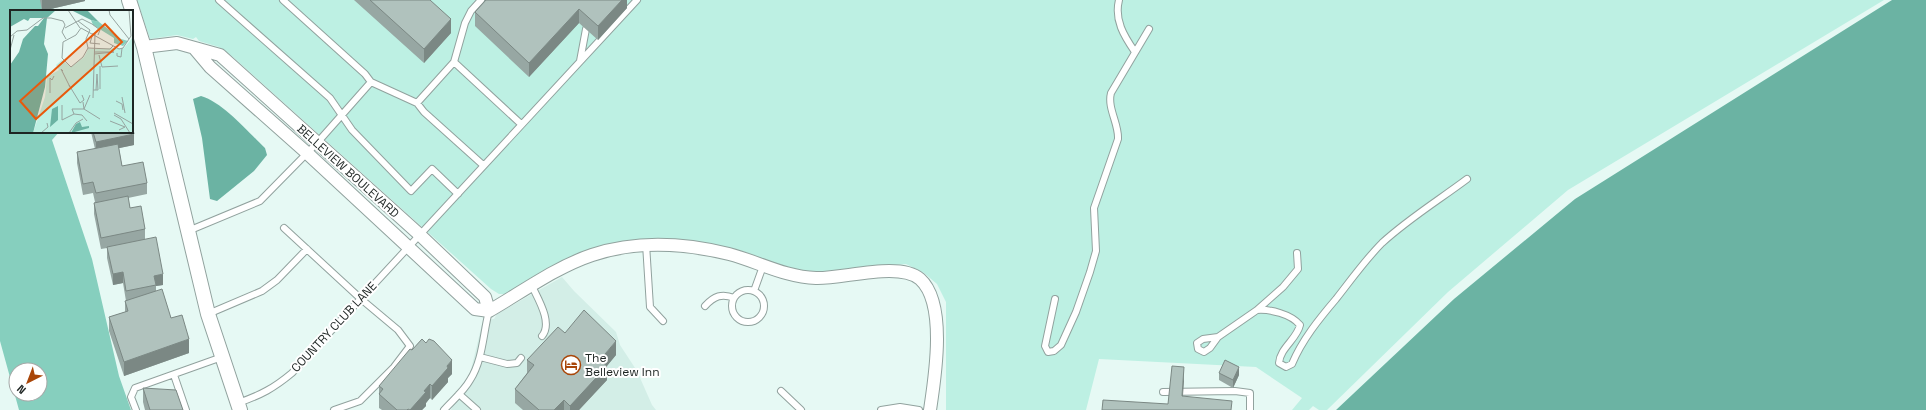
<svg xmlns="http://www.w3.org/2000/svg" width="1926" height="410" font-family="'Space Grotesk',sans-serif">
	<style>
		.built { fill: #d3eee7 }
		.green { fill: #bdf0e3 }
		.forest { fill: #86cfbe; fill-rule: evenodd }
		.water { fill: #6bb3a3 }
		.lines { fill: none; stroke-linecap: round; stroke-linejoin: round }
		.service-casing { stroke: #91a29e; stroke-width: 8 }
		.minor-casing { stroke: #91a29e; stroke-width: 14 }
		.tertiary-casing { stroke: #91a29e; stroke-width: 16 }
		.service { stroke: #fff; stroke-width: 6 }
		.minor { stroke: #fff; stroke-width: 12 }
		.tertiary { stroke: #fff; stroke-width: 14 }
		.wall { fill: #97a7a3 }
		.shaded-wall { fill: #7b8884 }
		.building { fill: #b0c2bd; stroke: #7b8884 }
		.labels { text-anchor: middle; dominant-baseline: central; stroke-width: 4; stroke-linejoin: round; paint-order: stroke }
		.street-label { font-size: 12px; fill: #1e2523; stroke: #fff }
		.poi-label { font-size: 12px; fill: #1e2523; stroke: #fff; text-anchor: start }
		.inset-road { fill: none; stroke: #96a4a0; stroke-width: 1 }
		.view { fill: #e8590c; fill-opacity: 0.15; stroke: #e8590c; stroke-width: 2 }
		.inset-edge { fill: none; stroke: #1e2523; stroke-width: 2 }
	</style>
	<rect width="100%" height="100%" fill="#e6f9f4"/>
	<path class="built" d="M562 277 574 291 616 332 620 345 637 371 652 405 656 410H451L454 403 468 382 483 320 494 319 497 314Z"/>
	<path class="green" d="M137 0H1884L1568 190 1448 292 1327 410H1319L1313 406 1309 410H1292L1302 398 1256 367 1099 359 1086 410H946V302L937 284 924 273 906 264 815 273 785 267 745 252 667 240 637 239 616 244 509 294H499L491 289 233 57 219 47 199 41 196 37 193 39 177 35 150 39Z"/>
	<path class="forest" d="M0 0H45L56 11H11V132H59L52 140 92 259 119 376 131 410H19L0 341ZM16 370H40V394H16Z"/>
	<path class="water" d="M1892 0H1926V410H1336L1454 299 1575 199Z
		M201 96C224 103 248 132 265 148L267 155 254 171 217 201 210 199 202 138 193 99Z"/>
	<g class="lines">
		<g class="service-casing">
			<path id="service" d="M219 0 330 98 352 130 411 191 432 169 458 194
				M283 0 365 74 371 82 417 103 424 112 483 165
				M1119 0C1114 20 1124 36 1135 52
				M580 61 586 29
				M454 62 521 124
				M417 103 454 62 465 23 471 11 481 0
				M284 228 361 299 398 330 410 346 394 367 360 401 334 410
				M188 231 260 201 317 143 371 82
				M646 244 650 307 663 321
				M532 286C538 299 553 323 542 336
				M732 306a16 16 0 1 1 32 0a16 16 0 1 1-32 0Z
				M754 291 763 266
				M1055 299 1045 346 1048 352 1054 351 1061 345 1076 312 1090 272 1096 251 1094 208 1118 139C1119 124 1107 108 1111 93L1149 29
				M705 306C714 296 722 293 734 298
				M1257 310 1283 287 1298 269 1297 253
				M208 314 262 291 277 280 307 249
				M1218 337 1210 348 1204 352 1198 349 1197 343 1203 339 1218 337 1257 310C1270 309 1291 314 1300 325 1297 339 1280 348 1279 363L1286 367 1292 364C1302 340 1319 319 1336 299 1351 280 1365 260 1382 243 1408 219 1439 200 1467 179
				M480 357 507 364 517 363 521 358
				M174 375 186 410
				M781 391 801 410
				M1163 392 1235 391 1250 393V410
				M459 394 477 410
				M238 403C261 395 274 388 292 373L637 0
				M136 410 131 397 135 388 222 357
				M444 410C452 401 464 391 470 380 483 360 483 333 489 311
				M881 410 900 407 919 410"/>
		</g>
		<g class="minor-casing">
			<path id="minor" d="M144 47 177 43 220 55 420 235 485 297 489 311
				M194 48 210 67 307 153 475 309 489 311C522 292 556 267 592 255 637 240 684 243 729 254 759 262 785 277 816 278 843 279 899 261 920 279 947 303 935 377 930 410"/>
		</g>
		<g class="tertiary-casing">
			<path id="tertiary" d="M129 0 144 47 208 314 240 410"/>
		</g>
		<use href="#service" class="service"/>
		<use href="#minor" class="minor"/>
		<use href="#tertiary" class="tertiary"/>
	</g>
	<path class="wall" d="M40 0H85V1L42 11Z
		M354 0H430L451 33 424 63Z
		M627 0V8L598 40 579 23 529 77 475 26V12Z
		M91 132H132L134 145 119 148 122 166 147 183V194L128 198 130 208 145 229V239L163 285 156 286V291L171 318 189 353 124 376 109 331V317L125 312V301H126L123 283 113 285 107 258V248L101 249 94 214V203L95 202 93 193 83 195 77 163V152L95 149Z
		M565 333 616 355 607 366V380L579 410H523L515 403V389L527 373V360Z
		M412 350 452 374 448 378V382L432 400 430 398 426 403V406L422 410H382L379 408V386Z
		M1219 373 1239 375 1233 388 1219 380Z
		M143 388 183 410H145L143 402Z"/>
	<path class="shaded-wall" d="M42 0H85V1L42 11Z
		M622 0H627V8L598 40V26Z
		M579 9V23L529 77V63Z
		M451 19V33L424 63V49Z
		M134 134V145L96 153V142Z
		M123 272V283L113 285V274Z
		M163 274V285L156 286 154 276Z
		M189 339V353L124 376V362Z
		M616 341V355L606 367 607 366V380L579 410H570V406L600 360Z
		M452 360V374L448 378V382L432 400V386L447 366Z
		M1184 367V381L1182 410V396Z
		M1239 367V375L1233 388V380Z
		M430 384V398L426 403V406L422 410H410L424 391Z
		M564 400V410H554Z"/>
	<path class="building" d="M370 0H430L451 19 424 49Z
		M486 0H622L598 26 579 9 529 63 475 12Z
		M132 124 134 134 96 142 93 132H132Z
		M118 144 122 166 143 162 147 183 96 193 93 182 83 184 77 152Z
		M128 196 130 208 141 206 145 229 101 238 94 203Z
		M156 237 163 274 154 276 156 285 126 291 123 272 113 274 107 247Z
		M162 289 171 318 182 315 189 339 124 362 109 317 128 311 125 301Z
		M584 310 616 341 600 360 607 366 570 406 564 400 554 410H539L515 389 534 365 527 360 558 327 565 333Z
		M422 339 426 343 429 339 434 341 452 360 447 366 448 368 432 386 430 384 424 391 426 392 410 410 408 409 407 410H397L379 394 383 389 379 386 410 349 412 350Z
		M1225 360 1239 367 1233 380 1219 373Z
		M1172 366 1184 367 1182 396 1232 401 1231 410H1102L1103 400 1168 404Z
		M143 388 176 390 183 410H150Z"/>
	<defs>
		<g id="hotel-ring" transform="scale(1)"><circle r="9.5" fill="#fff" stroke="#a94609" stroke-width="1.5"/><path d="M-6-4.5h1.5V1H6V5H4.5V3h-9V5H-6ZM-4 0a1.8 1.8 0 1 1 3.6 0ZM.5 0V-2.5h3Q6-2.5 6 0Z" fill="#a94609"/></g>
	</defs>
	<g fill-rule="evenodd">
		<use href="#hotel-ring" x="571" y="365"/>
	</g>
	<g class="labels">
		<g class="street-label">
			<text transform="translate(348 171) rotate(42)">BELLEVIEW BOULEVARD</text>
			<text transform="translate(334 327) rotate(-47)">COUNTRY CLUB LANE</text>
		</g>
		<g class="poi-label">
			<text x="585" y="358">The<tspan x="585" dy="14">Belleview Inn</tspan></text>
		</g>
	</g>
	<g transform="translate(10 10)">
		<rect width="123" height="123" fill="#e6f9f4"/>
		<path d="M123 27V123H23L35 87 37 67 49 60 46 55 52 50 61 57 74 47 78 39 114 38Z" fill="#bdf0e3"/>
		<path d="M81 10 89 12 111 29 118 31 113 36 104 33V28L83 15Z" fill="#86cfbe"/>
		<path d="M0 0H46L37 8 34 34 38 44 35 77 23 123H0V55L9 42 13 29 25 16H28L34 8H20L18 11 14 9 0 17ZM61 0H77L89 12 81 10ZM48 96V110L40 117 42 99ZM70 112 72 117 79 116V118L61 123 66 114Z" fill="#6bb3a3"/>
		<path class="inset-road" d="M58 0 70 18M99 0 100 5 119 29M119 0 121 26M68 11 80 20 76 29 78 38M66 12 72 9 82 14 90 20 88 25M55 18 66 12M83 23 80 33 90 34M0 27 7 21 17 20 33 8H41L53 11 55 15 52 22 56 29M78 38 73 47 61 57 52 48 53 32 66 25 71 18 109 39 113 38 121 26M78 38 100 39 103 36M0 40 4 25M84 42H104L84 44M107 43V46L111 47 112 38M89 45 92 57 108 56M90 56V79M53 61 51 59 60 77M59 75 70 93 74 90 72 85M83 80H88L87 64 86 80M40 83V68L42 70 44 66M80 85 74 99 90 109M112 87 115 103M83 88 85 24M106 91 112 94 113 100M52 95V110L64 104 62 99H74L73 92M104 103 123 114M64 104 72 105 77 111M104 105 111 109 120 123M100 111 115 117 109 120M31 123 38 117 37 113M59 123 66 113 73 109"/>
		<path class="view" d="M95 14 112 32 26 109 10 91Z"/>
		<rect width="123" height="123" class="inset-edge"/>
	</g>
	<g transform="translate(28 382) rotate(222)"><circle r="19" fill="#ffffff" stroke="#a5a8a7"/>
	<path d="M0-3L7 15L0 10L-7 15Z" fill="#a94609"/>
	<text y="-6" font-size="11" font-weight="bold" text-anchor="middle" fill="#1e2523">N</text>
	</g>
</svg>
